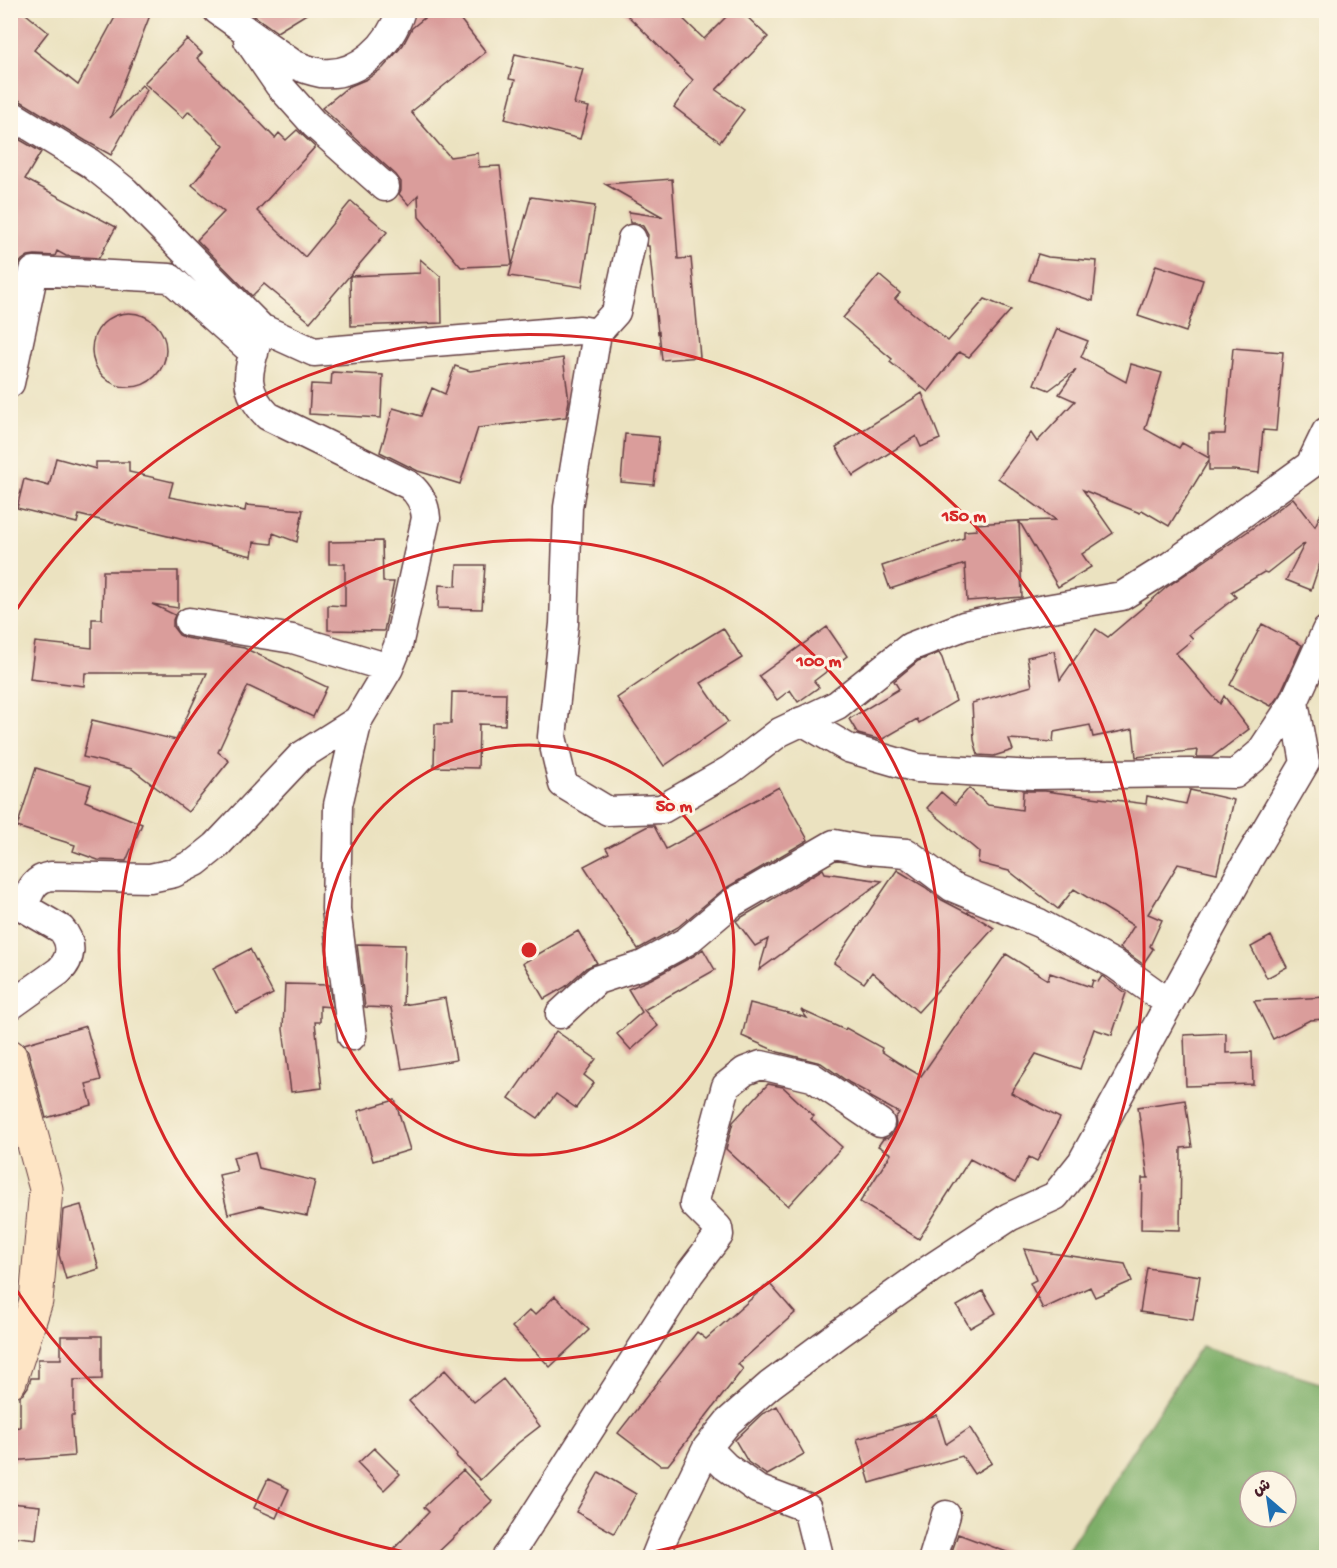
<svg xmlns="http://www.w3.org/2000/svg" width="1337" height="1568" font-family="'Gochi Hand','Playpen Sans Arabic',sans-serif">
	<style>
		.forest { fill: #7eaf69; stroke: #64674a; stroke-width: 1.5; fill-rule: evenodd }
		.building { fill: #da9d9b }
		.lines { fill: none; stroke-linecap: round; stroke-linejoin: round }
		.street-casing { stroke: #623c41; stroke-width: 31 }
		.secondary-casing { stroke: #623c41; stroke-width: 35 }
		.street { stroke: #fff; stroke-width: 28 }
		.secondary { stroke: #fee5c5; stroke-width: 33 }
		.ring { fill: none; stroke: #d62828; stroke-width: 3 }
		.centre { fill: #d62828; stroke: #fcf5e5; stroke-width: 3 }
		.ring-label { font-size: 18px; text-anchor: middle; font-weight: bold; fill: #d62828; stroke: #fcf5e5; stroke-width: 6; stroke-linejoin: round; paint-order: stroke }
	</style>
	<rect width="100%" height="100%" fill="#fcf5e5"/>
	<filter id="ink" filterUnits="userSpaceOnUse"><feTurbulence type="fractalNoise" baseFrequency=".0167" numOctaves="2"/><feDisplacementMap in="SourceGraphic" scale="12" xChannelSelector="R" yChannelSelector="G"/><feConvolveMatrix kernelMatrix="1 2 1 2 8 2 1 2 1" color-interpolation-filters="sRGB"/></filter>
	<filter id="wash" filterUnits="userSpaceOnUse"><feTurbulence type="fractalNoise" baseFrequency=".008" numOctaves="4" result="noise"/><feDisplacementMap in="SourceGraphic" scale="24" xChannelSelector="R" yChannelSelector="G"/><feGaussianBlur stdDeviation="1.35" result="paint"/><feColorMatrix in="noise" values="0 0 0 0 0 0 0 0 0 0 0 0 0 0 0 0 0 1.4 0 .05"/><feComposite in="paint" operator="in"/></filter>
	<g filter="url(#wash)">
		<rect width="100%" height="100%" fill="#ebe2c0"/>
		<path class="forest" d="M1201 1346 1326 1385V1557H1063ZM1250 1481H1286V1517H1250Z"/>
		<g id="blocks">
			<path class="building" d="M10 10H21L48 32 34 50 78 85 119 10H152L110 118 142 85 147 90 111 155 86 141 19 100 10 98Z
				M246 10H313L277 32Z
				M434 10H453L486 52 411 112 450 157 478 153 479 167 500 166 512 265 461 267 419 217 418 195 409 205 399 194 401 190V182L396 175 322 108 348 87 367 79 383 68 403 45 412 28Z
				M622 10H674L704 39 733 10H740L768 37 716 90 744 110 720 142 674 107 693 80Z
				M187 39 202 53 197 58 275 138 279 133 286 140 297 130 315 147 257 211 305 257 351 201 387 232 310 322 264 284 252 296 197 240 224 212 192 185 224 146 189 111 183 118 144 83Z
				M515 54 583 69 574 104 589 107 580 139 505 119 515 80 509 79Z
				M10 134 41 152 25 179 116 227 99 258 66 256 57 251 55 256 35 255 28 256 22 260 19 264 10 259Z
				M672 179 678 259 691 258 700 357 662 360 659 332 658 333 649 246H647L648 235 643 226 636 223H630L629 212 663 217 605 184Z
				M531 197 595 206 582 287 509 276Z
				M1038 254 1048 257 1097 261 1093 301 1029 280Z
				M420 259 441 277 442 323 351 326 350 276 420 273Z
				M1156 265 1203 280 1186 332 1138 316Z
				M879 275 900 293 895 299 948 341 985 299 1011 310 969 357 959 352 928 392 890 362 892 359 843 318Z
				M92 350a37 37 0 1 1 74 0a37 37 0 1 1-74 0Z
				M1057 329 1088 341 1081 357 1126 382 1131 364 1162 373 1145 429 1179 448 1182 443 1209 458V434H1225L1233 348 1283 352 1276 431 1263 430 1259 473 1233 470H1209V460L1169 526 1142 510 1140 513 1083 490 1113 533 1082 554 1091 567 1058 587 1019 521 1056 520 998 478 1031 433 1037 442 1075 401 1059 394 1076 370 1049 390 1034 384Z
				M563 358 569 401 566 417 478 428 460 484 418 471 380 452 393 408 421 416 432 388 445 394 455 366 470 371Z
				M332 372 383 375 381 418 309 414 311 384 331 385Z
				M922 393 940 439 921 447 916 436 853 476 836 447Z
				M625 434 659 437 654 485 621 482Z
				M56 458 96 469V462H129V472L173 482 169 497 245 511 246 505 303 510 297 542 273 533 272 544 254 542 252 556 79 515 77 523 17 508 24 479 49 486Z
				M1293 498 1315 526 1326 503V545L1311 590 1286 580 1305 543 1267 573 1264 572 1231 592 1236 597 1189 634 1193 639 1176 653 1220 704 1224 696 1249 729 1212 757H1197L1198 750 1136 757 1133 729 1093 737 1090 725 1054 732 1053 742 1009 739 1013 750 994 756 978 755 974 740 972 703 1032 686 1027 657 1054 651 1060 680 1096 629 1108 637 1167 587 1257 525Z
				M1019 521 1022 597 967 601 965 564 890 589 882 566 964 538V531L977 530 976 524Z
				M382 541 383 582H394L384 631 328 630V605L345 606V564H329V542Z
				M457 565H485L482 609 438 608 439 585 456 586Z
				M103 571H178V608L152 604 175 615 173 620V627L179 635 186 638 244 648 327 687 313 717 248 686 218 752 229 761 188 812 132 769 83 757 92 720 176 740 207 673H85L84 686 30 679 35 642 92 648V619H102Z
				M1262 624 1302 645 1280 694 1271 706 1230 685Z
				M827 627 847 656 814 681 819 687 798 702 790 690 777 700 759 676Z
				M723 628 742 658 701 683 728 722 664 766 617 698 692 647Z
				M939 653 942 658 956 701 919 723 917 719 881 740 858 734 849 719 899 689 894 681 918 661Z
				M452 692 506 693 505 725 479 724 478 768 434 767 435 724H451Z
				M36 768 91 785 85 801 142 824 126 861 98 860 73 851 75 845 17 827Z
				M779 787 808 840 724 889 678 927 638 949 584 866 609 853 606 848 648 826H654L666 849Z
				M969 788 988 805 1022 810 1023 791H1045L1146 804 1147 796 1186 804 1190 790 1234 800 1217 873 1178 864 1148 914 1162 920 1150 946 1153 949 1143 964 1120 948 1134 926 1074 889 1058 909 1009 871 978 863 979 852 927 808 941 792 955 804Z
				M823 869 825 873 882 881 759 970 768 939 755 946 736 921 742 917Z
				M897 870 925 887 942 900 967 913 968 912 994 928 918 1012 872 972 864 983 834 963Z
				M578 931 597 963 586 968 565 987 544 999 523 963Z
				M1271 936 1287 967 1267 978 1251 947Z
				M357 944 405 945 403 1005 445 998 456 1060 402 1069 391 1008 365 1007Z
				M250 949 273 994 236 1013 213 968Z
				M703 949 715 970 644 1010 658 1026 631 1050 617 1034 642 1012 628 989 651 979 695 955Z
				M1006 954 1048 980 1050 973 1091 987 1093 980 1098 982 1102 976 1126 993 1112 1035 1094 1029 1080 1069 1036 1054 1011 1093 1060 1118 1037 1161 1029 1157 1015 1183 970 1159 919 1239 860 1202 891 1154 878 1146 883 1139 888 1138 894 1132 896 1125 895 1118 899 1113 878 1101 869 1096 870 1094 850 1083 821 1063 778 1052 742 1036 750 1003 807 1018 801 1010 845 1030 846 1028 882 1048 881 1051 899 1063 921 1076Z
				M285 984 329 985 332 1007 320 1006V1022H315L322 1088 291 1092 283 1029Z
				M1326 997V1019L1310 1020 1273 1039 1254 1001Z
				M86 1026 101 1080 86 1084 92 1105 46 1118 28 1051 24 1044Z
				M556 1031 596 1059 584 1075 594 1083 576 1108 556 1094 538 1118 509 1098Z
				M1226 1033V1053L1252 1052 1253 1084 1186 1086 1184 1035Z
				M768 1084 783 1087 814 1116 811 1119 842 1147 788 1206 726 1149 733 1122Z
				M395 1100 410 1150 373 1161 358 1111Z
				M1185 1100 1192 1147 1181 1148 1180 1230 1141 1229 1142 1178H1148L1138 1107Z
				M255 1152 259 1168 315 1181 307 1216 260 1206 228 1214 219 1175 237 1171 233 1157Z
				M81 1205 99 1269 66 1279 59 1255 63 1210Z
				M1024 1249 1125 1264 1132 1281 1095 1297 1090 1287 1043 1309 1030 1283 1036 1280Z
				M1147 1268 1200 1276 1193 1320 1140 1312Z
				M769 1283 795 1313 738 1364 743 1369 668 1465H660L618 1433 697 1332 706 1339Z
				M983 1291 996 1313 970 1328 957 1306Z
				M555 1296 589 1330 550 1367 512 1327 530 1310 535 1315Z
				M61 1336H102V1379L74 1380V1416H71L74 1456 10 1461V1428L20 1427V1396L23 1394 28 1387 31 1378H38V1359H61Z
				M445 1370 474 1402 503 1379 540 1426 518 1443 480 1480 456 1456 457 1454 409 1401Z
				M777 1406 804 1454 767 1475 748 1462 735 1440 762 1414Z
				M937 1415 946 1444 970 1428 992 1463 974 1474 962 1456 870 1483 857 1439Z
				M374 1448 400 1474 384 1490 358 1463Z
				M463 1470 492 1501 433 1557H386L429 1512 424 1507Z
				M599 1472 636 1494 614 1533 576 1512Z
				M268 1479 289 1489 276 1518 254 1508Z
				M10 1503 40 1506 36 1539 10 1536Z
				M958 1534 1015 1555V1557H950Z"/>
		</g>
	</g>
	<g filter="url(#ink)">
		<use href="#blocks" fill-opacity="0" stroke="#623c41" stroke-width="1.5"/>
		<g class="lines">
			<g class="street-casing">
				<path id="street" d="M217 10 293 64C302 68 311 71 321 73 358 77 391 44 401 10
					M248 40 279 85 314 124 385 187
					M10 114 90 163 125 191 261 328 314 352 580 330 597 333 568 507 564 624 552 737 563 784 608 811 662 809 730 770 780 732 837 705 910 647 964 626 1040 610 1122 596 1170 566 1310 465 1326 432
					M597 333 616 312 632 239
					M10 383 34 271 170 278 254 353
					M189 622 293 639 389 668
					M802 721 848 748 917 768 1033 775 1189 773 1235 774 1260 753 1294 702
					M10 1006 59 971C72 959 73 942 61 929L23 907C30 892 33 879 51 876L150 878 174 873 196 862 216 846 301 756 358 720 389 668 398 646 426 518C425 504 420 494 409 485L268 416C237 385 251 365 261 328
					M560 1014 597 980 643 965 687 941 732 903 834 844 866 850 907 853 952 887 1039 923 1116 965 1169 1003
					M352 1036 336 909 338 805 358 720
					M707 1448 725 1466 757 1489 807 1508 818 1552V1558
					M506 1558 517 1543 690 1273 719 1235 718 1228 694 1204 726 1086 745 1071 761 1065 812 1077 880 1123
					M655 1558 663 1538 707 1448 728 1422 770 1385 840 1333 930 1269 1009 1217 1055 1196 1082 1162 1247 862 1305 763 1294 702 1326 631
					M933 1558 946 1515"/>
			</g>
			<g class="secondary-casing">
				<path id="secondary" d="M10 1056 46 1189 36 1301 10 1381"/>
			</g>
			<use href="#street" class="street"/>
			<use href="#secondary" class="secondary"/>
		</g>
	</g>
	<g class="ring">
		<circle cx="529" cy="950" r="205"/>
		<circle cx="529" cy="950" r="410"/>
		<path d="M433 1557A615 615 0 0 1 13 1285M13 615A615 615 0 1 1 625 1557"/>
	</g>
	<circle cx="529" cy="950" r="9" class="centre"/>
	<g class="ring-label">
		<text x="964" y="521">150 m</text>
		<text x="819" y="666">100 m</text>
		<text x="674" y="811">50 m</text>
	</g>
	<rect width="1337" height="1568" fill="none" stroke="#fcf5e5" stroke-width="36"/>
	<g transform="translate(1268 1499) rotate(331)"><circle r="28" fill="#fcf5e5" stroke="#b59f9b" stroke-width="1.5"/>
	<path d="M0-4.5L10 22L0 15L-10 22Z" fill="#1f6fb2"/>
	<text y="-9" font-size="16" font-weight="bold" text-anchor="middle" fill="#4a1f2b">ش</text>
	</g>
</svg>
